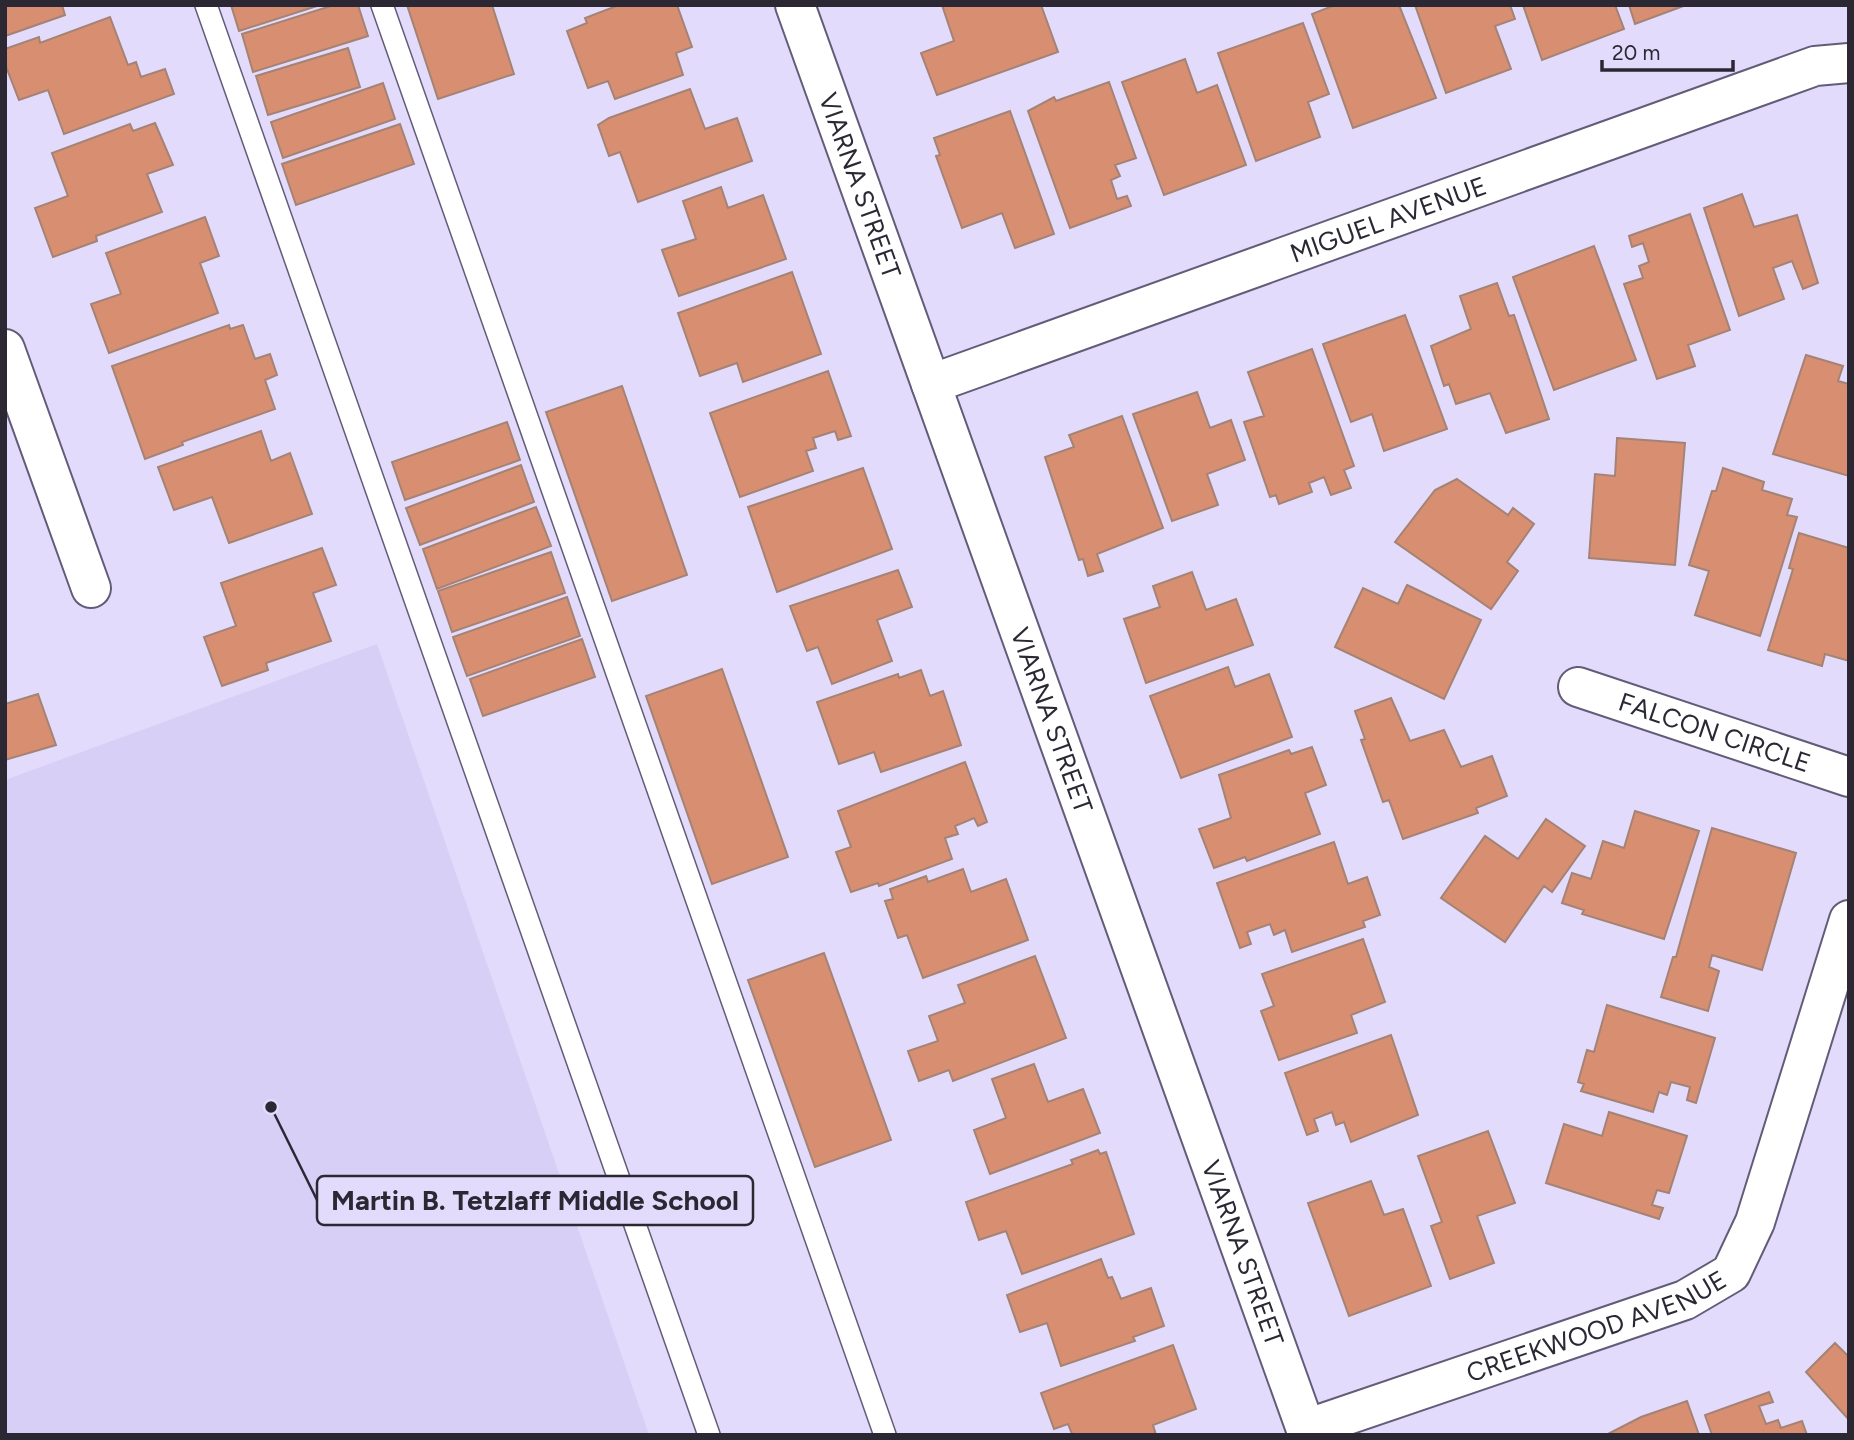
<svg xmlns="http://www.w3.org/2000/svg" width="1854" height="1440" font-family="Figtree,sans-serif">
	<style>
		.built { fill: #d8cff6 }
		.building { fill: #d88e71; stroke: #a48376; stroke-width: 2 }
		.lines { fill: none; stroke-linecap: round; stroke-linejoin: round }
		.lane-casing { stroke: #635c78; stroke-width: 24 }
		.street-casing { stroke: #635c78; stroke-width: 42 }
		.lane { stroke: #fff; stroke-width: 21 }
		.street { stroke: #fff; stroke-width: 38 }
		.labels { text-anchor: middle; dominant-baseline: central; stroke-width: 7; stroke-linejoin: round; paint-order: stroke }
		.street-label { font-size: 26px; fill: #2b2834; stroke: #e3dbfb }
		.leader { fill: none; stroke: #2b2834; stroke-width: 2.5 }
		.callout-dot { fill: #2b2834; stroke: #e3dbfb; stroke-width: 2.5 }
		.callout { fill: #e3dbfb; stroke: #2b2834; stroke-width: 2.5 }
		.callout-label { font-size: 28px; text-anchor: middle; font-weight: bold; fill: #2b2834 }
	</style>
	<rect width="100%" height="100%" fill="#e3dbfb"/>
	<path class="built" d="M377 644 649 1435H5V780Z"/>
	<path class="building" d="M5 5H62L65 15 5 36Z
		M231 5H320L239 31Z
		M334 5H358L368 36 253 72 242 34Z
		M407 5H492L514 74 438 99Z
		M619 5H677L692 47 676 53 683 75 615 99 608 81 588 88 567 31 587 23 585 18Z
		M942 5H1041L1058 52 937 95 921 53 954 41Z
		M1335 5H1399L1436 98 1353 128 1312 14Z
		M1415 5H1510L1515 19 1495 26 1511 69 1446 93Z
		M1523 5H1615L1624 29 1542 60Z
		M1629 5H1686L1635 24Z
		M110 17 128 65 136 62 141 77 165 69 174 94 64 134 48 90 19 100 5 64V49L39 37 40 43Z
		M1303 23 1329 94 1308 102 1320 137 1256 161 1218 53Z
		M348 48 360 87 268 115 256 76Z
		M1185 59 1197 93 1217 85 1246 165 1164 195 1122 82Z
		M1109 82 1136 158 1115 165 1120 176 1111 180 1117 199 1127 196 1131 206 1070 228 1028 111 1054 97 1056 101Z
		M383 83 395 119 283 158 271 122Z
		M690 89 705 129 737 118 752 161 638 202 620 152 609 156 598 125 609 118Z
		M1010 111 1054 234 1015 248 1002 213 962 228 936 156 940 155 934 138Z
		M155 123 173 165 147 174 162 212 96 236 97 241 53 257 35 208 68 196 52 153 130 124 133 131Z
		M400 124 414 164 296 205 282 164Z
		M721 187 728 208 763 195 786 259 679 296 662 250 696 239 683 201Z
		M1742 194 1754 227 1797 215 1818 283 1803 289 1792 261 1773 268 1784 299 1739 316 1704 208Z
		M1690 214 1730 330 1688 345 1695 366 1657 379 1624 284 1643 278 1639 266 1649 262 1643 243 1632 247 1629 236Z
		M205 217 219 256 200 263 218 313 109 353 91 304 121 294 106 253Z
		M1594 246 1636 360 1554 390 1513 277Z
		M792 272 821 354 743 382 737 363 700 376 678 313Z
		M1497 283 1509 316 1514 315 1549 419 1506 433 1490 393 1456 404 1449 384 1444 386 1431 346 1471 329 1460 296Z
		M1405 315 1447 429 1384 451 1372 414 1351 422 1323 344Z
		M229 325 230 329 243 325 255 359 270 354 277 375 265 380 275 409 182 442 183 445 145 459 112 366Z
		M1312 349 1354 466 1344 470 1351 488 1331 495 1324 477 1309 483 1312 492 1279 504 1276 495 1270 497 1244 422 1264 416 1248 372Z
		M1806 355 1843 366 1838 381 1849 384V476L1773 454Z
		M828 371 851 436 838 440 835 431 813 438 816 448 806 451 813 471 740 497 710 413Z
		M622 386 687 575 612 601 546 412Z
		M1197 392 1210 428 1231 420 1245 460 1207 474 1218 505 1172 521 1133 414Z
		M1122 416 1163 528 1097 554 1103 571 1088 576 1083 559 1079 560 1045 457 1074 447 1069 435Z
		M507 422 520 460 405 500 392 462Z
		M261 431 271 461 290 453 312 514 229 543 212 497 174 510 158 467Z
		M1617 438 1685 443 1675 565 1589 558 1595 474 1615 476Z
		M521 465 534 502 420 545 406 508Z
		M863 468 892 549 777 592 748 507Z
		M1723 468 1764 482 1762 490 1792 499 1787 515 1797 517 1760 636 1695 615 1709 571 1689 565 1712 491H1716Z
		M1457 479 1508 515 1513 508 1534 524 1507 562 1518 571 1491 609 1395 542 1435 490Z
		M536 507 551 546 437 589 423 549Z
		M1799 533 1849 548V661L1825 654 1822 666 1768 650 1793 569 1789 568Z
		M322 548 336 585 313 593 331 641 266 663 268 670 222 686 204 637 236 626 221 583Z
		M551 552 565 593 452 632 438 591Z
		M898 570 912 607 877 620 892 661 832 684 818 647 807 651 790 606Z
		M1192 572 1206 610 1236 599 1253 645 1146 683 1124 619 1160 607 1153 586Z
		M1407 585 1481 620 1444 699 1335 647 1363 588 1398 604Z
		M567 597 580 636 467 676 453 637Z
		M582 639 595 677 483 716 470 679Z
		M1228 667 1235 687 1269 674 1292 737 1181 778 1150 696Z
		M722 669 788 857 712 884 646 696Z
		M921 670 930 696 943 691 961 745 881 772 874 752 839 764 817 702 898 674 899 678Z
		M38 694 56 745 5 760V704Z
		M1391 698 1410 741 1444 730 1461 767 1492 756 1507 796 1476 808 1478 813 1403 839 1389 800 1383 802 1361 740 1365 739 1355 711Z
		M1312 747 1326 785 1305 793 1320 834 1247 861 1245 857 1214 868 1199 829 1231 818 1219 775 1289 750 1291 754Z
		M965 762 987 822 978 826 974 818 955 826 958 834 945 838 952 859 879 886 878 883 851 892 836 852 851 847 838 811Z
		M1635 811 1699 831 1664 939 1582 914 1584 910 1562 903 1572 873 1591 879 1603 841 1624 848Z
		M1546 819 1585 846 1552 892 1544 886 1505 942 1441 898 1485 836 1518 859Z
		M1712 828 1796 853 1762 970 1712 955 1709 967 1719 971 1708 1011 1661 997 1673 957H1676Z
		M1334 842 1348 884 1367 877 1380 915 1363 921 1365 927 1292 952 1285 930 1274 935 1270 924 1247 932 1251 944 1240 948 1217 883Z
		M963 869 971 892 1006 879 1028 940 923 978 907 935 898 938 885 901 893 899 890 889 926 876 928 882Z
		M1363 939 1385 1002 1351 1015 1357 1033 1279 1060 1261 1011 1274 1006 1262 974Z
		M824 953 891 1140 815 1167 748 980Z
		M1035 956 1066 1038 953 1081 949 1070 919 1081 908 1051 938 1041 929 1016 965 1003 958 985Z
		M1607 1005 1715 1038 1696 1103 1687 1100 1690 1087 1671 1082 1667 1095 1659 1092 1653 1112 1581 1091 1584 1084 1578 1082 1587 1050 1594 1052Z
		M1391 1035 1418 1115 1351 1142 1344 1122 1336 1125 1332 1112 1314 1119 1318 1131 1307 1135 1285 1073Z
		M1034 1064 1048 1102 1083 1089 1100 1133 990 1174 974 1130 1006 1118 992 1079Z
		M1609 1112 1687 1136 1669 1193 1657 1190 1652 1205 1663 1208 1659 1219 1546 1183 1564 1124 1602 1136Z
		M1488 1131 1515 1203 1477 1216 1494 1263 1450 1279 1431 1226 1442 1222 1418 1156Z
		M1098 1150 1100 1154 1106 1152 1134 1234 1022 1274 1006 1231 979 1240 966 1202 1073 1164 1071 1160Z
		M1371 1181 1384 1215 1403 1209 1431 1286 1349 1316 1308 1203Z
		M1101 1259 1108 1278 1112 1277 1121 1299 1151 1288 1164 1326 1133 1337 1135 1341 1061 1366 1047 1323 1020 1332 1007 1295Z
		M1835 1343 1849 1357V1420L1806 1372Z
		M1173 1345 1196 1409 1153 1425 1156 1435H1069L1072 1434 1068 1424 1054 1429 1041 1393Z
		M1769 1392 1773 1402 1759 1406 1766 1424 1778 1420 1781 1428 1802 1421 1807 1435H1712L1705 1415Z
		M1687 1401 1699 1435H1606L1641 1417Z"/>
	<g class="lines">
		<g class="lane-casing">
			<path id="lane" d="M206 5 709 1435
				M382 5 885 1435"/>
		</g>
		<g class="street-casing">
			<g id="street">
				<path id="s1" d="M795 5 1308 1435"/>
				<path d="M5 349 91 588"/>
				<path id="s2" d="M931 384 1815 66 1849 63"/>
				<path id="s3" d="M1578 687 1849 777"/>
				<path id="s4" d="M1306 1429 1685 1300 1731 1273 1755 1222 1849 920"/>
			</g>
		</g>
		<use href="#lane" class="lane"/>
		<use href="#street" class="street"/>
	</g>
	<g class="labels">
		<g class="street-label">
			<text stroke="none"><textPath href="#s1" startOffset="192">VIARNA STREET</textPath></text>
			<text stroke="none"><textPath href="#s2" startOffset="486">MIGUEL AVENUE</textPath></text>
			<text stroke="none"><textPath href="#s1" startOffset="760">VIARNA STREET</textPath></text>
			<text stroke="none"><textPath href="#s3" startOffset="144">FALCON CIRCLE</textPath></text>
			<text stroke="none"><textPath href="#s1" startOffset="1326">VIARNA STREET</textPath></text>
			<text stroke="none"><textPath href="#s4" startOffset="308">CREEKWOOD AVENUE</textPath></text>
		</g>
	</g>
	<path class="leader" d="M271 1107L317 1200"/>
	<circle class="callout-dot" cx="271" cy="1107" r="7"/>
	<rect class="callout" x="317" y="1176" width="436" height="49" rx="7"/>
	<g class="callout-label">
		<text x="535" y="1210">Martin B. Tetzlaff Middle School</text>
	</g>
	<rect width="1854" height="1440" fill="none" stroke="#2b2834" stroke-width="14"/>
	<path d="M1602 60v10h131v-10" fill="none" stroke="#2b2834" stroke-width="3.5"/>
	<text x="1612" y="60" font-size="21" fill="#2b2834" stroke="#e3dbfb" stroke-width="5" paint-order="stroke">20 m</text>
</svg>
